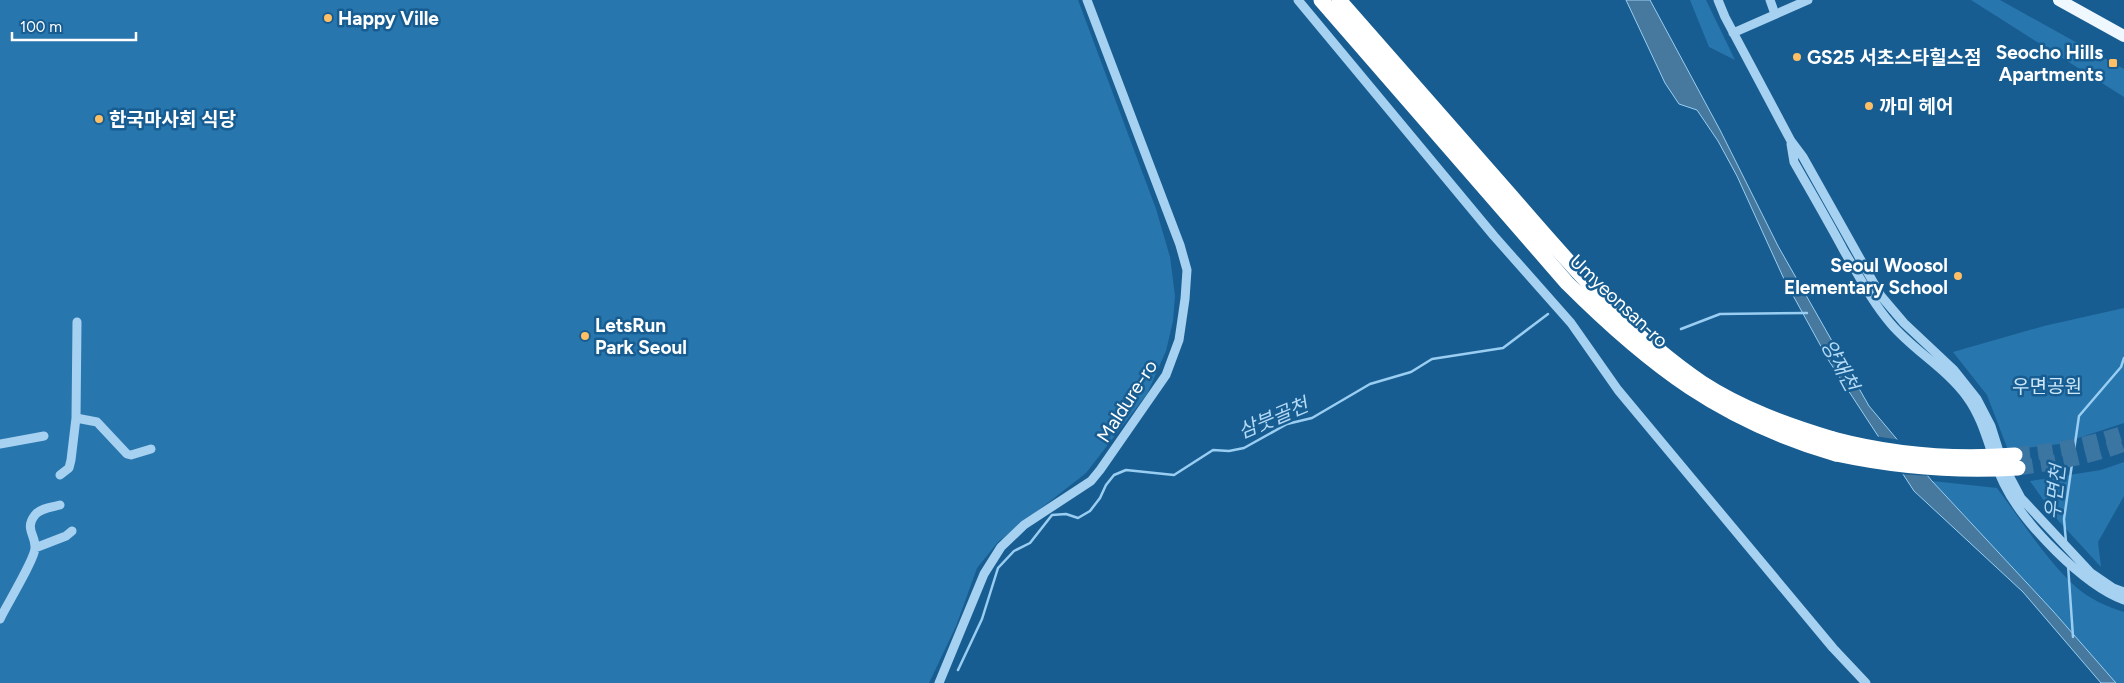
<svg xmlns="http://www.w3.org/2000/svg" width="2124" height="683" font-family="Figtree,'Noto Sans KR',sans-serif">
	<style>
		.green { fill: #2876ae }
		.water { fill: #47789d; stroke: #99cef2 }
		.pier { fill: #185d91 }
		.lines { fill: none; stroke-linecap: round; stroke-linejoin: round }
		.stream { stroke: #99cef2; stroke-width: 2.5 }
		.highway-tunnel { stroke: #3b75a2; stroke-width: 15; stroke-dasharray: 15 8; stroke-linecap: butt }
		.minor { stroke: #a7d1f0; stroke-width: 9 }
		.major { stroke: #eff7ff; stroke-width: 12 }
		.highway { stroke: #fff; stroke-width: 15 }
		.highway-bridge { stroke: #fff; stroke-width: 15 }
		.poi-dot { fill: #ffbf65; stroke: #185d91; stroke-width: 2 }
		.labels { text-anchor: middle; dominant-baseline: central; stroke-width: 5; stroke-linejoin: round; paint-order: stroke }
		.poi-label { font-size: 19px; font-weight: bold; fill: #fff; stroke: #185d91; text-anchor: start }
		.street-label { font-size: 19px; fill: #fff; stroke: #185d91 }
		.park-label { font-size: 19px; fill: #cde8fb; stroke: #185d91 }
		.water-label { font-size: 20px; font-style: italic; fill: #b3daf6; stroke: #185d91 }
	</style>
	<rect width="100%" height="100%" fill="#185d91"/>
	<path class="green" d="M0 0H1078L1156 209 1170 257 1175 296 1173 321 1166 351 1147 394 1086 473 998 542 977 568 956 626 929 683H0Z
		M1690 0H1706L1735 60 1709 47Z
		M1971 0H2000L2124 69V97Z
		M2124 308V423L2060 444 2008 450 1987 395 1953 352 2044 326Z
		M2124 462V496L2098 542 2101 567 2056 518 2030 481 2101 470Z
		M1932 481 1997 488C2022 521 2045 559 2076 587 2089 599 2108 607 2124 612V683H2115L2053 611Z"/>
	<path class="water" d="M1626 0H1650L1720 130 1778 246 1869 406 1932 481 2053 611 2116 683H2101L2023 592 1914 491 1829 361 1784 279 1737 176 1718 141 1697 110 1679 104 1665 83Z"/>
	<path class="pier" d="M1874 436 1901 440 1931 476 1899 474Z"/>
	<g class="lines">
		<path class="stream" d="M1681 329 1720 314 1807 313
			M2066 542 2064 519 2079 416 2121 367 2124 358
			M2068 565 2073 637
			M958 670 982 619 998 568 1014 551 1030 543 1052 515 1066 514 1078 518 1090 511 1100 498 1106 485 1114 475 1126 470 1174 475 1213 450 1229 451 1244 448 1287 424 1312 418 1370 384 1411 372 1432 359 1503 348 1548 314"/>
		<path class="highway-tunnel" d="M2015 455C2053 451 2088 445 2124 433
			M2018 468C2054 463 2090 457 2124 444"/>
		<path class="minor" d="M1298 0 1494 236 1571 323 1618 390 1833 648 1866 683
			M1718 0 1725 17 1791 141 1803 157 1881 296 1904 323 1954 370 1977 399 1991 426 2003 464 2021 498 2091 573 2113 588 2124 592
			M1770 0 1775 14
			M1733 33 1808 0
			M1791 144 1794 162C1811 192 1828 221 1844 251 1859 276 1872 302 1891 324 1914 351 1946 368 1967 397 1986 423 1990 456 2004 484 2023 523 2083 585 2124 600
			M76 418 97 422 127 454 131 455 151 449
			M0 444 44 436
			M60 475 69 468 71 460 76 418 77 322
			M35 548 66 536 72 531
			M0 619C6 606 35 559 35 548 36 535 24 529 35 515 40 508 53 507 60 505
			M939 683 984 574 1001 547 1024 525 1091 481 1100 470 1166 375 1179 340 1185 299 1187 270 1180 245 1087 0"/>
		<path class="major" d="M2059 0 2124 36"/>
		<path class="highway" d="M1321 0 1567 283C1650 366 1722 421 1836 454
			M1339 0C1396 65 1454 131 1511 196 1570 264 1627 332 1702 383 1742 409 1787 425 1833 439"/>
		<path class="highway-bridge" d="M1833 439C1894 455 1953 460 2015 455
			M1836 454C1897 467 1956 472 2018 468"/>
	</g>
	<g class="poi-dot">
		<circle cx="328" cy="18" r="5"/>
		<circle cx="1797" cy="57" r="5"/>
		<rect x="2108" y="58" width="10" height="10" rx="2.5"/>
		<circle cx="1869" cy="106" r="5"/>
		<circle cx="99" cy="119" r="5"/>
		<circle cx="1958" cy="276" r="5"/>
		<circle cx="585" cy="336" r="5"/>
	</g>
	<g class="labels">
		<g class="poi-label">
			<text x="338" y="18">Happy Ville</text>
			<text x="2103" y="52" text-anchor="end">Seocho Hills<tspan x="2103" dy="22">Apartments</tspan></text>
			<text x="1807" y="57">GS25 서초스타힐스점</text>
			<text x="1879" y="106">까미 헤어</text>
			<text x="109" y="119">한국마사회 식당</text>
			<text x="1948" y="265" text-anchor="end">Seoul Woosol<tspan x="1948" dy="22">Elementary School</tspan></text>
			<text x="595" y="325">LetsRun<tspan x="595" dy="22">Park Seoul</tspan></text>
		</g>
		<g class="street-label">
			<text transform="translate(1619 301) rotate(43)">Umyeonsan-ro</text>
			<text transform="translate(1127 401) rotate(-57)">Maldure-ro</text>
		</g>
		<g class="park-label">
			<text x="2047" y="386">우면공원</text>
		</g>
		<g class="water-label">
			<text transform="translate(1840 365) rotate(61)">양재천</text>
			<text transform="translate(1273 418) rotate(-23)">삼붓골천</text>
			<text transform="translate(2055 492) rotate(-84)">우면천</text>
		</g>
	</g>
	<path d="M12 32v8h124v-8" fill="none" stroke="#ffffff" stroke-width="2.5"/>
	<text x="20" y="32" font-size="15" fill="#ffffff" stroke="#185d91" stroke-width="4" paint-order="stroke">100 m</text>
</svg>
